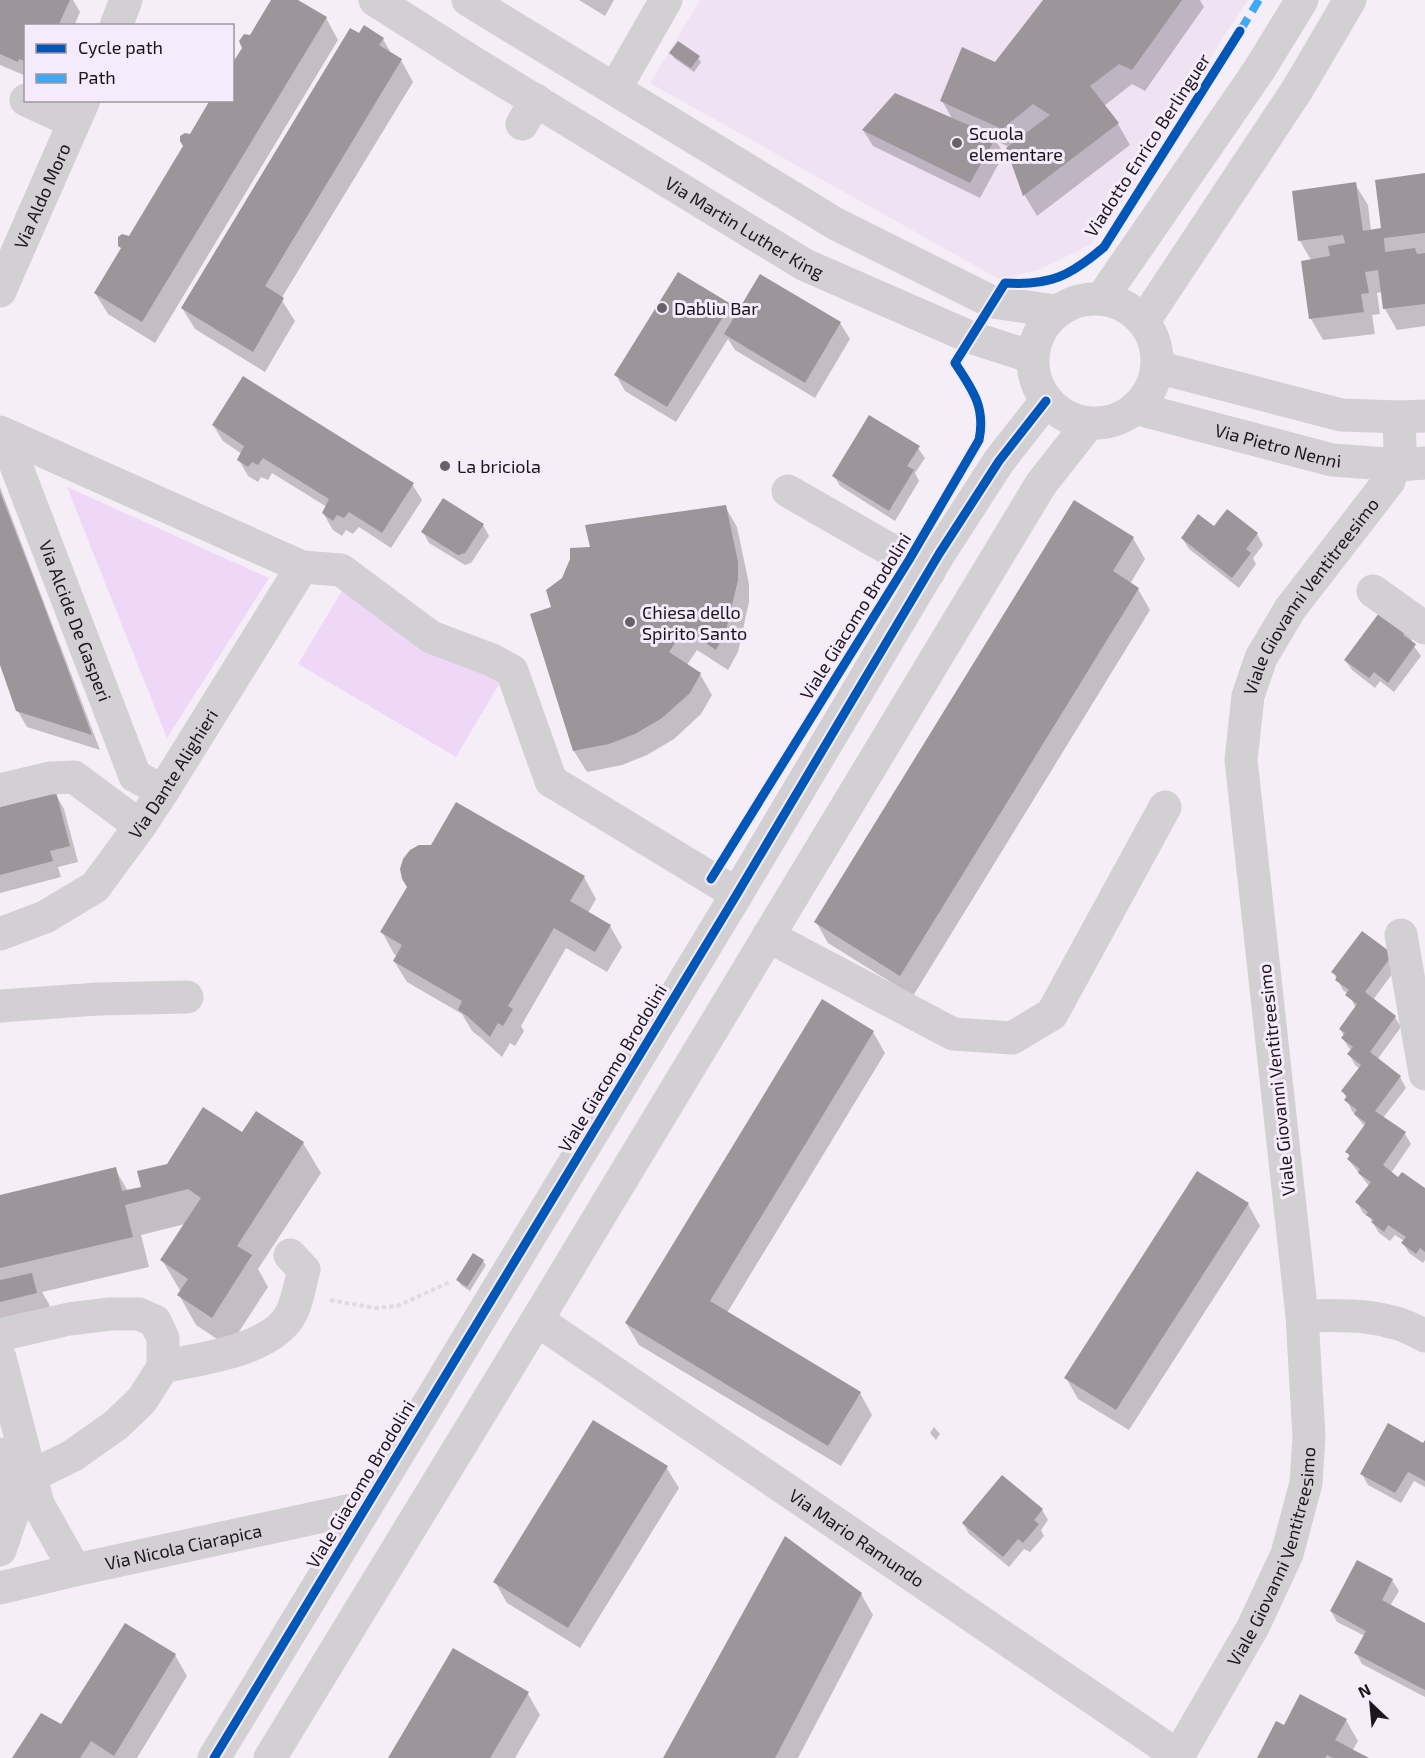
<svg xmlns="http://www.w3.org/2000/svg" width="1425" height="1758" font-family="'Exo 2',sans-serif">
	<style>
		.built { fill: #efe3f3 }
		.green { fill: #efd8f7 }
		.shadow { fill: #0003 }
		.building { fill: #9c9599 }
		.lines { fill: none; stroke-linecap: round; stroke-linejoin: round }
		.path { stroke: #dedcde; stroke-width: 4; stroke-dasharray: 4.5 3; stroke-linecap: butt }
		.minor { stroke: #d2d0d2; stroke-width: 33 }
		.quiet { stroke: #3fa9f5; stroke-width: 8; stroke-dasharray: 15 8; stroke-linecap: butt }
		.cycleway-casing { stroke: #f6ebfa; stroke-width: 13 }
		.cycleway { stroke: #0057b8; stroke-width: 9 }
		.poi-dot { fill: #676268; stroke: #f6ebfa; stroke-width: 2 }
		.labels { text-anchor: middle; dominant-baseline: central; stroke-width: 6; stroke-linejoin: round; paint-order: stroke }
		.poi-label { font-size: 18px; fill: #1a161b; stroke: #f6ebfa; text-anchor: start }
		.street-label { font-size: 18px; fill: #1a161b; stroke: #f6ebfa }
	</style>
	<rect width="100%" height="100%" fill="#f5eef6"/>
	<path class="built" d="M700 0H1248L1224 36 1122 203 1090 245 1036 271 999 279 650 83Z"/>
	<path class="green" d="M67 487 269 578 167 738Z
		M345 586 502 679 456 757 298 664Z"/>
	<path class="shadow" d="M0 0H73L80 12 74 26H26V76L0 65Z
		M273 0H295L326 18 338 40 155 343 108 314 95 293 191 135 232 100 251 37Z
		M579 0H614L605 16Z
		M1045 0H1200L1204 7 1145 91 1132 84 1104 106 1118 124 1130 145 1037 216 1025 196 1008 148 1009 147 996 141 1004 154 980 198 873 146 863 130 953 120 942 101 995 64Z
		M360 35 383 39 392 55 401 60 413 82 281 299 295 321 265 372 195 329 182 308Z
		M671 53 698 58 701 62 694 72 674 58Z
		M1425 175V326L1397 330 1385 309 1382 292 1377 293 1380 314 1372 315 1375 334 1323 340 1311 319V260L1300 241 1355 184 1368 205 1371 231 1382 230Z
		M760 276 840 323 850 339 815 398 735 350 728 339 676 422 625 391 616 375 729 305 736 316Z
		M213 425 412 484 422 500 391 548 359 527 353 534 346 530 342 536 333 530 323 513 327 507 272 473 268 480 261 477 258 482 248 476 239 460 242 454 223 441Z
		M918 448 925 458 915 473 919 481 895 521 840 486 834 476Z
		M0 487 100 750 27 727 17 710 0 661Z
		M725 506 737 527 749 584V602L738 652 728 670 697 650 687 665 700 674 712 695 701 714 674 739 647 755 622 765 587 772 574 751 553 608 563 579 592 548Z
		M1227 511 1257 534 1263 545 1253 558 1256 564 1239 588 1189 549 1182 538 1214 528Z
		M483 525 489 536 471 563 465 565 429 543 423 532Z
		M1133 538 1145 559 1130 584 1138 589 1150 610 913 996 828 943 816 922Z
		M1406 630 1412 640 1411 642 1421 656 1394 692 1380 681 1375 688 1352 670 1345 660Z
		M55 793 64 809 78 862 58 867 61 877 0 893V808Z
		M584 877 596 899 588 913 610 926 622 947 607 972 566 948 521 1026 524 1031 515 1046 510 1043 502 1057 481 1038 472 1031 462 1014 407 982 394 961 397 956 394 954 382 932Z
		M1363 933 1398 966 1373 1000 1395 1017 1401 1027 1377 1060 1400 1077 1406 1088 1383 1118 1405 1134 1411 1144 1391 1173 1398 1179 1425 1190V1260L1423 1263 1409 1253 1403 1243 1404 1241 1395 1235 1390 1241 1379 1233 1370 1218 1363 1213 1357 1202 1369 1186 1348 1159 1350 1157 1347 1152 1365 1127 1352 1111 1343 1091 1360 1069 1355 1065 1349 1054 1351 1051 1343 1039 1344 1036 1340 1029 1356 1008 1348 994 1343 990 1333 972Z
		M873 1032 885 1053 727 1313 860 1393 872 1415 841 1466 639 1345 626 1323Z
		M256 1113 303 1143 321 1173 258 1269 268 1287 229 1347 196 1325 179 1295 181 1292 162 1260 185 1224 141 1235 149 1267 42 1292 49 1304 53 1323 0 1341V1197L115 1169 128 1191 143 1188 168 1165 242 1134Z
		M1248 1204 1260 1226 1129 1430 1078 1399 1066 1378Z
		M483 1261 486 1265 470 1291 461 1285 458 1280Z
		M934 1427 940 1434 936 1440 930 1433Z
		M1425 1443V1487L1414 1481 1401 1503 1368 1485 1362 1474Z
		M666 1467 679 1488 580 1648 507 1603 495 1582Z
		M1042 1510 1048 1520 1041 1530 1044 1536 1030 1552 1024 1549 1009 1567 969 1534 963 1523Z
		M1392 1580 1399 1591 1390 1606 1425 1625V1697L1362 1664 1356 1653 1365 1636 1337 1622 1331 1611Z
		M861 1594 873 1615 798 1758H665Z
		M175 1655 187 1676 137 1758H14Z
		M528 1694 540 1715 515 1758H390Z
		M1346 1720 1358 1741 1352 1751 1365 1758H1259L1285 1727Z"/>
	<path class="building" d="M0 0H70L58 26H26V61L19 59 18 62 0 54Z
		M271 0H298L327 17 142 322 94 293 121 248 118 246V237L122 234 129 236 183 146 180 141V136L185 133 190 134 210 100H232V64L242 48 239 41 244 34 250 35Z
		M1043 0H1182L1132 70 1119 64 1090 86 1119 123 1023 196 1006 148 1050 115 1033 104 1002 129 940 101 962 47 995 62Z
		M364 25 384 38 379 45 402 59 265 286 284 298 253 352 181 308 350 28 359 33Z
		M678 41 700 56 691 68 669 53Z
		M895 93 996 137 970 183 862 130Z
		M1425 173V233L1384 238 1385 252 1415 248 1417 254 1425 253V304L1383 309 1378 270 1365 272 1369 293 1361 294 1364 312 1309 319 1301 261 1330 256 1328 246 1345 243 1343 235 1298 241 1292 191 1356 182 1363 231 1381 228 1375 180Z
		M678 272 731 304 667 407 614 375Z
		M760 274 841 322 805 383 724 334Z
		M243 376 414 483 382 533 349 512 344 518 337 515 333 521 322 513 329 499 263 458 258 465 252 462 248 467 237 460 244 446 212 425Z
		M869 415 920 446 907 466 914 470 889 511 832 476Z
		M0 492 40 595 92 735 16 711 0 665Z
		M443 498 484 524 465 553 458 555 421 532Z
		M1074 500 1134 537 1113 571 1139 588 900 976 814 922Z
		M726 505 738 562V580L726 630 716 650 685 629 669 652 701 673 690 693 662 718 635 734 609 744 573 751 530 614 551 607 546 590 562 578 570 559V548L590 547 585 525Z
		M1227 509 1258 533 1246 549 1251 553 1232 578 1181 538 1198 514 1214 526Z
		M1382 609 1407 629 1403 635 1416 644 1388 683 1374 672 1369 678 1344 660Z
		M56 792 70 846 50 851 53 861 0 875V807Z
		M456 802 585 876 570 901 611 925 595 952 554 928 508 1006 513 1009 503 1026 498 1023 490 1037 467 1016 458 1010 462 1001 393 961 402 945 380 932 407 887 402 879 400 869 403 859 410 850 419 845H431Z
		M1362 931 1393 954 1365 992 1396 1016 1370 1052 1401 1076 1375 1111 1406 1132 1383 1165 1398 1177 1402 1172 1425 1188V1252L1420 1248 1416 1254 1401 1243 1406 1237 1388 1225 1384 1232 1371 1222 1374 1220 1366 1215 1368 1212 1355 1202 1371 1182 1358 1173 1360 1169 1347 1159 1350 1155 1345 1152 1366 1123 1354 1114 1357 1110 1344 1100 1347 1096 1341 1091 1361 1065 1347 1054 1353 1047 1341 1038 1345 1033 1339 1029 1357 1004 1345 995 1349 990 1335 980 1337 976 1331 972Z
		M822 999 874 1031 710 1301 861 1392 828 1446 625 1323Z
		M203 1107 242 1132 256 1111 304 1142 237 1246 252 1255 212 1318 177 1295 188 1279 160 1260 201 1198 188 1189 125 1205 133 1237 0 1268V1195L116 1167 122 1191 141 1187 137 1171 167 1164Z
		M1197 1171 1249 1203 1116 1410 1064 1378Z
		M473 1253 484 1260 467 1287 456 1280Z
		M32 1273 37 1293 0 1302V1280Z
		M593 1420 668 1466 568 1628 493 1582Z
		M1388 1423 1423 1443 1425 1440V1481L1408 1472 1395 1493 1360 1474Z
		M1002 1475 1043 1509 1034 1520 1039 1524 1023 1543 1018 1539 1003 1557 962 1523Z
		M785 1536 862 1593 775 1758H663Z
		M1357 1560 1393 1579 1382 1600 1425 1623V1690L1354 1653 1366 1631 1330 1611Z
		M125 1623 176 1654 114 1756 91 1741 80 1758H12L41 1713 61 1724Z
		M453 1648 529 1692 490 1758H388Z
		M1300 1694 1347 1719 1335 1740 1369 1758H1333L1327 1755 1325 1758H1257L1276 1721 1284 1725Z"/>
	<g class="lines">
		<path class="path" d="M330 1300 375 1308 397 1306 450 1282"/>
		<g class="minor">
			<path id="s1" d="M375 0 474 63 805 265 970 337 1032 357"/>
			<path d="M468 0 836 224 992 302 1056 311"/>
			<path d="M116 26 126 0"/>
			<path d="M615 89 666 0"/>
			<path d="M26 100 74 122"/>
			<path d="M522 124 536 100"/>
			<path id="s2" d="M0 291 84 100"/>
			<path d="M1102 298 1259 70 1302 0"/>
			<circle cx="1095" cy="361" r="62"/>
			<path d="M1144 321 1297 90 1350 0"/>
			<path d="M1157 367 1341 415 1399 417 1425 416"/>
			<path id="s3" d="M1135 408 1332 460 1400 465 1425 463"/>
			<path d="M0 432 302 567 341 570 431 637 492 660 512 671 551 781 737 894"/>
			<path id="s4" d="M4 434 135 776 163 791"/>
			<path d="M788 491 929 572"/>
			<path d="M1373 591 1425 628"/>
			<path d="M0 790 50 778 74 777 140 826"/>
			<path id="s5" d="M0 934 45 917 95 887 140 826 163 791 302 567"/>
			<path d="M1401 935 1425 1074"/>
			<path d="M768 936 953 1034 1012 1038 1052 1014 1165 807"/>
			<path d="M0 1006 98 999 187 997"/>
			<path d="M1302 1316C1343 1315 1388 1313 1425 1336"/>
			<path id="s6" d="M537 1320 1178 1756"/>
			<path d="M0 1335 69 1319 110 1314H139L155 1321 163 1338V1367L142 1400 116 1425 72 1456 31 1476"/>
			<path d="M0 1358 38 1504 75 1570"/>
			<path d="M163 1367C202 1358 271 1351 291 1314 298 1301 300 1283 304 1270L290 1255"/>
			<path d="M0 1454 14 1510 0 1550"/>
			<path id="s7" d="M0 1588 75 1570 365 1507"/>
			<path d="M214 1758 737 894 939 554 999 461 1046 401"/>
			<path d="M270 1758 537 1320 1041 484 1089 423"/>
			<path id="s8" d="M1177 1758 1253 1627 1287 1554 1306 1483 1309 1437 1302 1316 1241 760 1248 696 1261 658 1290 609 1389 481 1400 449 1399 417"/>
		</g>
		<path class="quiet" d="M1240 31 1259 0"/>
		<g class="cycleway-casing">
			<path id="cycleway" d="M711 879 909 560 979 440C986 407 972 389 955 363L1005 283C1050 286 1070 276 1104 247L1240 31
				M214 1758 737 894 939 554 999 461 1046 401"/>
		</g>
		<use href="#cycleway" class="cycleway"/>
	</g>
	<g class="poi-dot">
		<circle cx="957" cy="143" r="6"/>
		<circle cx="662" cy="308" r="6"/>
		<circle cx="445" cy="466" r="6"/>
		<circle cx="630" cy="622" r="6"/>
	</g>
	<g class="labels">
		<g class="poi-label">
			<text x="969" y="133">Scuola<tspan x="969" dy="21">elementare</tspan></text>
			<text x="674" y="308">Dabliu Bar</text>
			<text x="457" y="466">La briciola</text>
			<text x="642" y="612">Chiesa dello<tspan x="642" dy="21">Spirito Santo</tspan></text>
		</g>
		<g class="street-label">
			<text transform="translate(1147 145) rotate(-57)">Viadotto Enrico Berlinguer</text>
			<text stroke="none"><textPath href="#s2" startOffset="104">Via Aldo Moro</textPath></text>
			<text stroke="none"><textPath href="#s1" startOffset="434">Via Martin Luther King</textPath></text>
			<text stroke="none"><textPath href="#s3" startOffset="148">Via Pietro Nenni</textPath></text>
			<text stroke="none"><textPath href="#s8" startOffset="1215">Viale Giovanni Ventitreesimo</textPath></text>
			<text transform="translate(855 616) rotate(-58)">Viale Giacomo Brodolini</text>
			<text stroke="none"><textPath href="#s4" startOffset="200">Via Alcide De Gasperi</textPath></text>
			<text stroke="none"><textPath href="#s5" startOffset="244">Via Dante Alighieri</textPath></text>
			<text transform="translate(612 1068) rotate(-59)">Viale Giacomo Brodolini</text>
			<text transform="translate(1276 1080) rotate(-96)">Viale Giovanni Ventitreesimo</text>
			<text transform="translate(360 1484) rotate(-59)">Viale Giacomo Brodolini</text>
			<text stroke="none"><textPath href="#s6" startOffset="387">Via Mario Ramundo</textPath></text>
			<text stroke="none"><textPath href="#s7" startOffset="188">Via Nicola Ciarapica</textPath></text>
			<text stroke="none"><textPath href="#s8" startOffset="225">Viale Giovanni Ventitreesimo</textPath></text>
		</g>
	</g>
	<rect x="24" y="24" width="210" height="78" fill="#f6ebfa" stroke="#9e96a1" stroke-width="1.5"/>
	<rect x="36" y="44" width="30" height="9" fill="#0057b8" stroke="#9e96a1" stroke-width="1.5"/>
	<text x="78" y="54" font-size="18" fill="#1a161b">Cycle path</text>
	<rect x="36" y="74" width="30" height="9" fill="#3fa9f5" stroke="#9e96a1" stroke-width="1.5"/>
	<text x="78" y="84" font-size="18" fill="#1a161b">Path</text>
	<g transform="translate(1371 1704) rotate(334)" stroke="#f6ebfa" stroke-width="4.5" paint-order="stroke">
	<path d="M0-4.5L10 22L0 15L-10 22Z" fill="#1a161b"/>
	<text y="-9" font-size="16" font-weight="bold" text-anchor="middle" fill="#1a161b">N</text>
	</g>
</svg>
